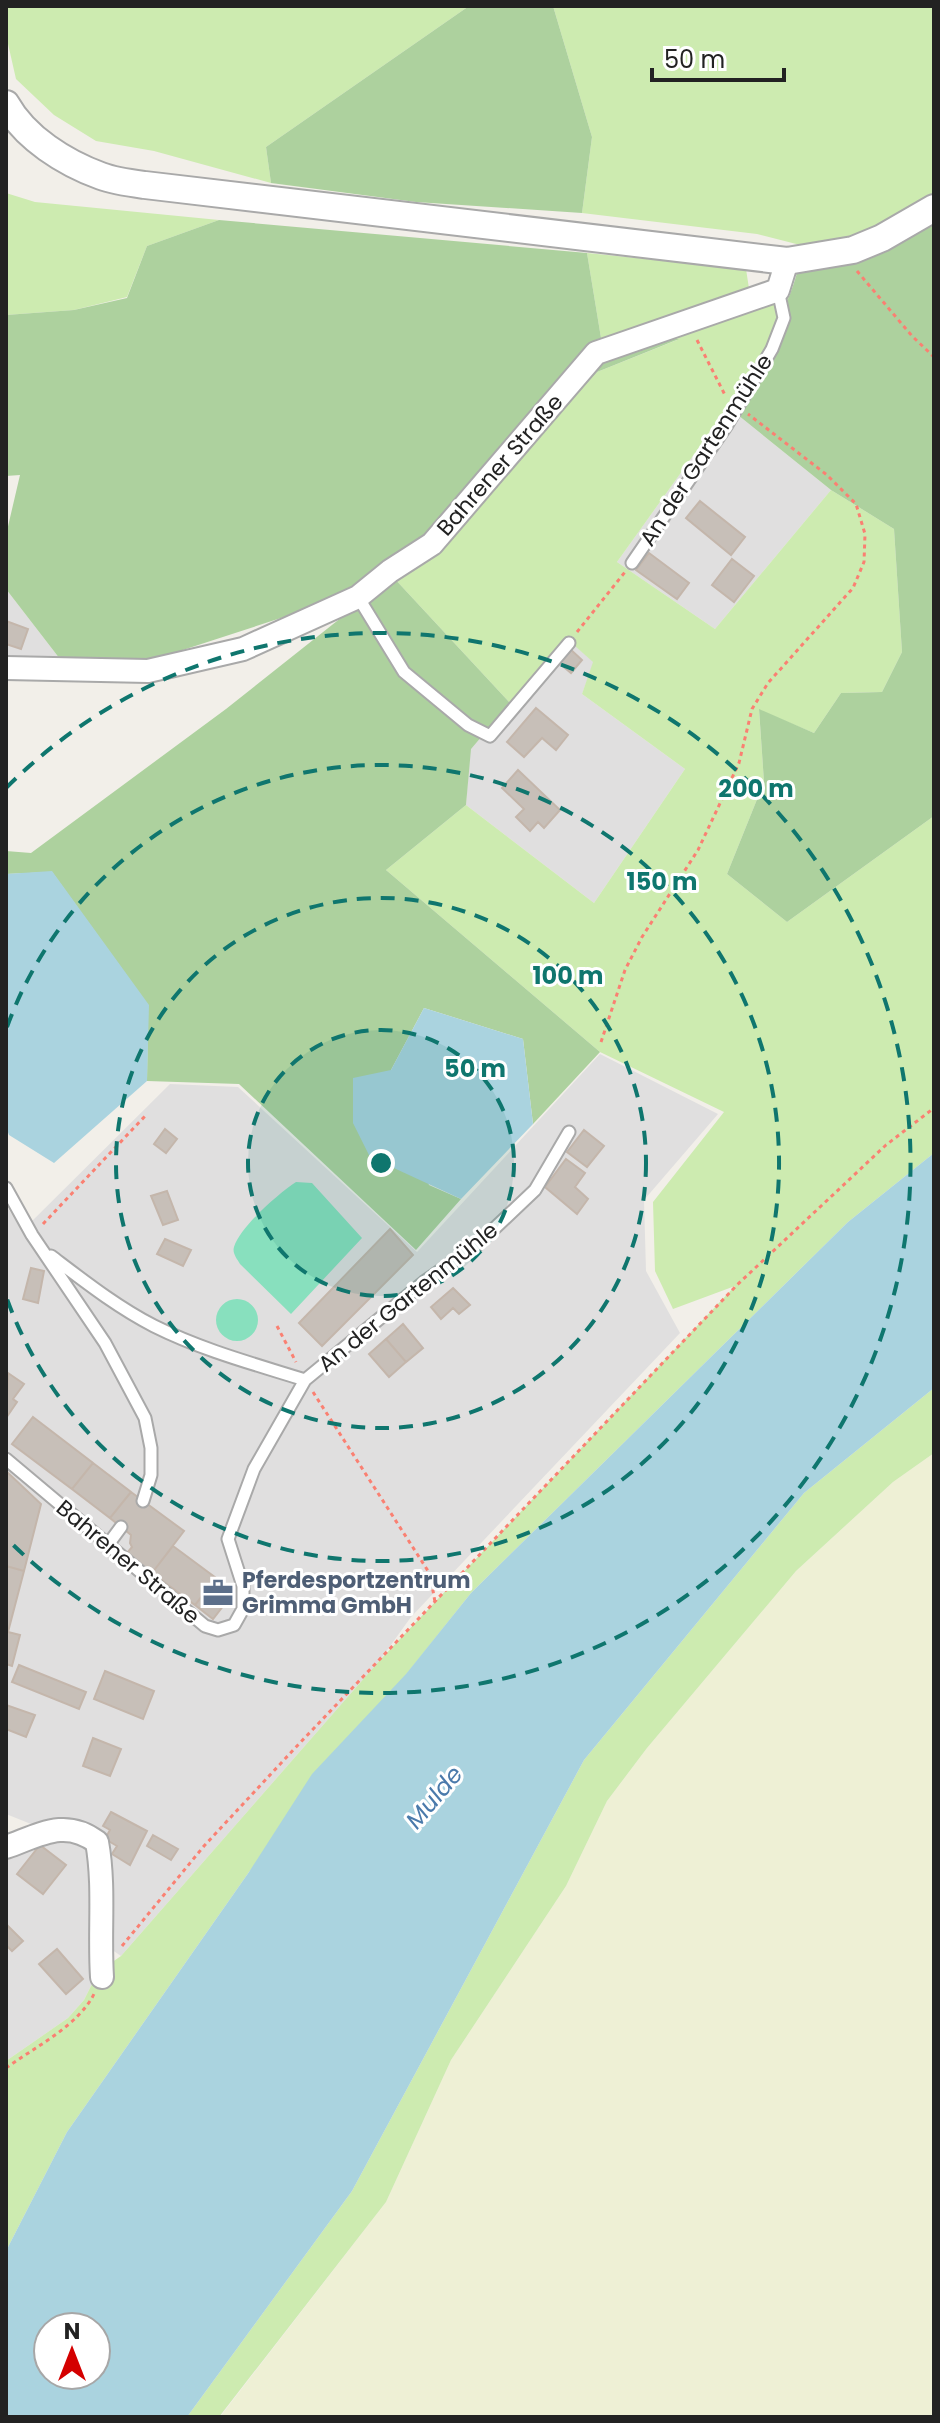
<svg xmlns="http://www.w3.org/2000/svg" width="940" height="2423" font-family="Poppins,sans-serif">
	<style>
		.residential { fill: #e0dfdf }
		.farmland { fill: #eef0d5 }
		.grass { fill: #cdebb0 }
		.forest { fill: #add19e }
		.pitch { fill: #88e0be }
		.water { fill: #aad3df; fill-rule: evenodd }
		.building { fill: #c7bfb8; stroke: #c4b6ab; stroke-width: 2 }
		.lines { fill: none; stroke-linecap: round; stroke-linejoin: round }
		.service-casing { stroke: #a9a9a9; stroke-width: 15 }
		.minor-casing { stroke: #a9a9a9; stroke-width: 26 }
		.tertiary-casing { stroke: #a9a9a9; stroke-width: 30 }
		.path { stroke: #fa8072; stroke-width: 3; stroke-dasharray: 4 4; stroke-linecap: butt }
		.service { stroke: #fff; stroke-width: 11 }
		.minor { stroke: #fff; stroke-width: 22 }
		.tertiary { stroke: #fff; stroke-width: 26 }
		.ring { fill: none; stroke: #0f766e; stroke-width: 4; stroke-dasharray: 14 10 }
		.labels { text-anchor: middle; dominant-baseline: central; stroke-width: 6; stroke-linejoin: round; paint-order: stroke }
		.street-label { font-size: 22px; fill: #222; stroke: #fff }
		.service-label { font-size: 22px; font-weight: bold; fill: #4e5e75; stroke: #fff; text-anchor: start }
		.water-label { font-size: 24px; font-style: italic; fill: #4a7aab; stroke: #fff }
		.centre { fill: #0f766e; stroke: #fff; stroke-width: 4 }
		.ring-label { font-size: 24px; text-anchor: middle; font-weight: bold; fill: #0f766e; stroke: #fff; stroke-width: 6; stroke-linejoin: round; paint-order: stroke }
	</style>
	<rect width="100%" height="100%" fill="#f2efe9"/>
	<path class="residential" d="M728 407 831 490 715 629 617 562Z
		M6 589 60 659 6 660Z
		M565 637 594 662 582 694 685 769 594 903 466 805 470 749Z
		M600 1054 718 1114 644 1200 646 1271 680 1333 411 1617 380 1660 121 1956 105 1945 102 1842 41 1828 6 1814V1205L22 1231 170 1084 238 1087 417 1252Z
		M60 1833 92 1846 98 1972 84 2000 68 2018 6 2061V1852Z"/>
	<path class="farmland" d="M934 1453V2417H220L386 2202 451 2060 566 1886 607 1801 647 1748 796 1571 893 1482Z"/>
	<path class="grass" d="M6 6H469L266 147 271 183 154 151 96 141 54 115 16 79 6 35Z
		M553 6H934V199L852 240 812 248 757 234 582 213 592 137Z
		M6 193 35 202 219 220 147 246 127 297 74 310 6 315Z
		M587 253 746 269 752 308 790 296 762 354 728 407 617 562 715 629 831 490 894 529 902 652 882 692 841 693 814 733 759 710 764 782 727 874 787 922 934 816V1153L848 1222 471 1593 249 1872 67 2132 6 2251V2061L68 2018 84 2000 98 1972 121 1956 380 1660 735 1286 673 1309 655 1271 653 1202 724 1112 600 1052 386 870 466 805 594 903 685 769 582 694 593 662 566 638 510 703 393 577 434 551 597 372 677 340 601 338Z
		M934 1388V1453L893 1482 796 1571 647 1748 607 1801 566 1886 451 2060 386 2202 219 2417H187L352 2191 584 1760 804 1493Z"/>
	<path class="forest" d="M469 6H553L592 137 582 213 416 202 271 183 266 147Z
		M934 217V816L787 922 727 874 764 782 759 709 814 733 841 693 882 692 902 652 894 529 831 490 728 407C755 365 783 322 797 273Z
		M219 220 587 253 601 338 679 339 597 372 434 552 393 577 510 703 471 749 466 805 386 870 600 1052 533 1124 523 1039 424 1008 391 1070 429 1185 461 1199 416 1250 239 1084 147 1081 148 1005 52 872 6 874V851L31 853 226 709 390 579 327 603 152 660 60 659 6 589V535L20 475 6 476V315L74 310 127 298 147 246Z"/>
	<path class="pitch" d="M296 1182 312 1183 362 1238 291 1314 240 1264C237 1259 232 1253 234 1247 240 1227 279 1193 296 1182Z
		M216 1320a21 21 0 1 1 42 0a21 21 0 1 1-42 0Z"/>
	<path class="water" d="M52 871 149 1005 147 1081 54 1163 9 1135 6 1127V874Z
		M424 1008 523 1039 533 1124 461 1199 370 1157 353 1123V1078L391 1070Z
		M934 1153V1388L804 1493 584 1760 352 2191 187 2417H6V2251L67 2132 249 1872 312 1774 406 1674 471 1593 848 1222ZM48 2327H96V2375H48Z"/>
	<path class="building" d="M700 501 745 537 731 555 686 518Z
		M649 553 689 583 677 599 636 570Z
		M732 559 754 576 734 602 712 585Z
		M6 621 28 629 21 649 6 644Z
		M569 648 582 660 571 673 558 662Z
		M536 708 568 735 556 750 542 738 524 757 507 742Z
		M518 770 560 810 544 828 538 822 530 831 516 817 524 809 502 788Z
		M165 1129 177 1139 166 1153 154 1144Z
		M584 1130 604 1146 587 1167 567 1152Z
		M566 1159 585 1173 575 1187 588 1199 577 1214 545 1187Z
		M167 1191 178 1220 163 1225 151 1196Z
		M390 1229 413 1255 322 1346 299 1323Z
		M165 1239 191 1250 183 1266 157 1254Z
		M31 1268 44 1271 38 1303 23 1299Z
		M453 1288 470 1305 459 1314 453 1308 441 1319 431 1307Z
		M403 1324 423 1348 406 1362 386 1339Z
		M386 1339 406 1362 389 1377 369 1354Z
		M8 1373 24 1384 13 1399 17 1402 6 1418Z
		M33 1417 93 1463 72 1489 12 1444Z
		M93 1463 131 1492 110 1518 72 1489Z
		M6 1471 41 1504 24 1571 6 1566Z
		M131 1492 184 1531 152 1573 127 1553 132 1547 130 1543 131 1535 110 1518Z
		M173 1546 216 1578 195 1605 152 1573Z
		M6 1566 24 1571 8 1632 20 1635 12 1666 6 1664Z
		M216 1578 234 1592 213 1619 195 1605Z
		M19 1665 86 1692 79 1709 12 1682Z
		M105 1671 154 1691 143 1719 94 1699Z
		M6 1705 35 1715 26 1737 6 1729Z
		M93 1738 121 1749 110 1776 83 1766Z
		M111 1812 147 1831 130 1865 112 1854 117 1846 105 1839 110 1830 103 1826Z
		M153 1835 178 1849 171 1860 147 1846Z
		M40 1845 66 1865 43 1894 17 1874Z
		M6 1924 23 1941 12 1951 6 1945Z
		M57 1949 83 1979 66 1994 39 1964Z"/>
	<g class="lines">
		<g class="service-casing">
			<path id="service" d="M632 563 727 425 772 349 784 318 778 290
				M358 597 404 672 468 725 490 736 569 643
				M6 1188 32 1235 105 1343 145 1418 151 1448V1475L143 1501
				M51 1256C84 1281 117 1307 154 1326 202 1350 254 1364 305 1380
				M6 1459 205 1626 218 1630 234 1625 243 1609V1586L228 1539 254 1469 305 1380 424 1282 478 1244 535 1190 569 1132
				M107 1546 121 1527"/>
		</g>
		<g class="minor-casing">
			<path id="minor" d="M6 668 148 671 243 649 358 597 390 571 432 544 596 353 778 290 787 261
				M6 1847C40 1835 65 1818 97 1842 105 1886 99 1932 102 1977"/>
		</g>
		<g class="tertiary-casing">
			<path id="tertiary" d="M6 104C25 138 65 163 101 176 114 181 130 183 145 185L787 261 853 250 882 238 934 208"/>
		</g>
		<path class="path" d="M857 271 912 336 934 357
			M697 340 726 397
			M577 632 625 572
			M601 1042 625 970 642 937 698 850 739 763 752 709 768 683 853 588 864 562 865 534 856 504 827 475 748 414
			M43 1224 147 1114
			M277 1326 296 1362
			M313 1392 430 1574 435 1602
			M122 1946 204 1846 296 1747 737 1285 886 1145 934 1108
			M6 2068C35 2047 78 2026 94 1994"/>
		<use href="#service" class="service"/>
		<use href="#minor" class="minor"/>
		<use href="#tertiary" class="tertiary"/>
	</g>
	<circle cx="381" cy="1163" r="133" fill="#0f766e" fill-opacity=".12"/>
	<g class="ring">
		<circle cx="381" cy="1163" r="133"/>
		<circle cx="381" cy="1163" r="265"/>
		<path d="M7 1027A398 398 0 1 1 7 1299"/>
		<path d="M6 788A530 530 0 1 1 6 1538"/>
	</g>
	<defs>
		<g id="office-bare" transform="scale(2.4)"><path d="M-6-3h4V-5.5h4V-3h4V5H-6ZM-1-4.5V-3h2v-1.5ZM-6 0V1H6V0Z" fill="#5c6f8a" stroke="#fff" stroke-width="2.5" paint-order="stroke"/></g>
	</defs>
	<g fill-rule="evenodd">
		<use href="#office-bare" x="218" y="1593"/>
	</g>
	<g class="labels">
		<g class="street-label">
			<text transform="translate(706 450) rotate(-57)">An der Gartenmühle</text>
			<text transform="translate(500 465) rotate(-49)">Bahrener Straße</text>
			<text transform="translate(408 1297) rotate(-39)">An der Gartenmühle</text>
			<text transform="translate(128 1562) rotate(40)">Bahrener Straße</text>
		</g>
		<g class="service-label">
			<text x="242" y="1580">Pferdesportzentrum<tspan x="242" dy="25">Grimma GmbH</tspan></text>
		</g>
		<g class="water-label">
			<text transform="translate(434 1797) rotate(-50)">Mulde</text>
		</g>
	</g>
	<circle cx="381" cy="1163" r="12" class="centre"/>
	<g class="ring-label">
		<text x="756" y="797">200 m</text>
		<text x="662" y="890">150 m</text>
		<text x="568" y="984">100 m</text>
		<text x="475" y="1077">50 m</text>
	</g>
	<rect width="940" height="2423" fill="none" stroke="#222222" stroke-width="16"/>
	<g transform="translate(72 2351)"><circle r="38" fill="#ffffff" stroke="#a7a7a7" stroke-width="2"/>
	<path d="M0-6L14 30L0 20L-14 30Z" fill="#d40000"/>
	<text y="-12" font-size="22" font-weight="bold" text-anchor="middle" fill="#222222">N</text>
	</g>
	<path d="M652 68v12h132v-12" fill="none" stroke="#222222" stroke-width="4"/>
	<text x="664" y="68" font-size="24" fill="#222222" stroke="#ffffff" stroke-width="6" paint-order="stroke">50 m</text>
</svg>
